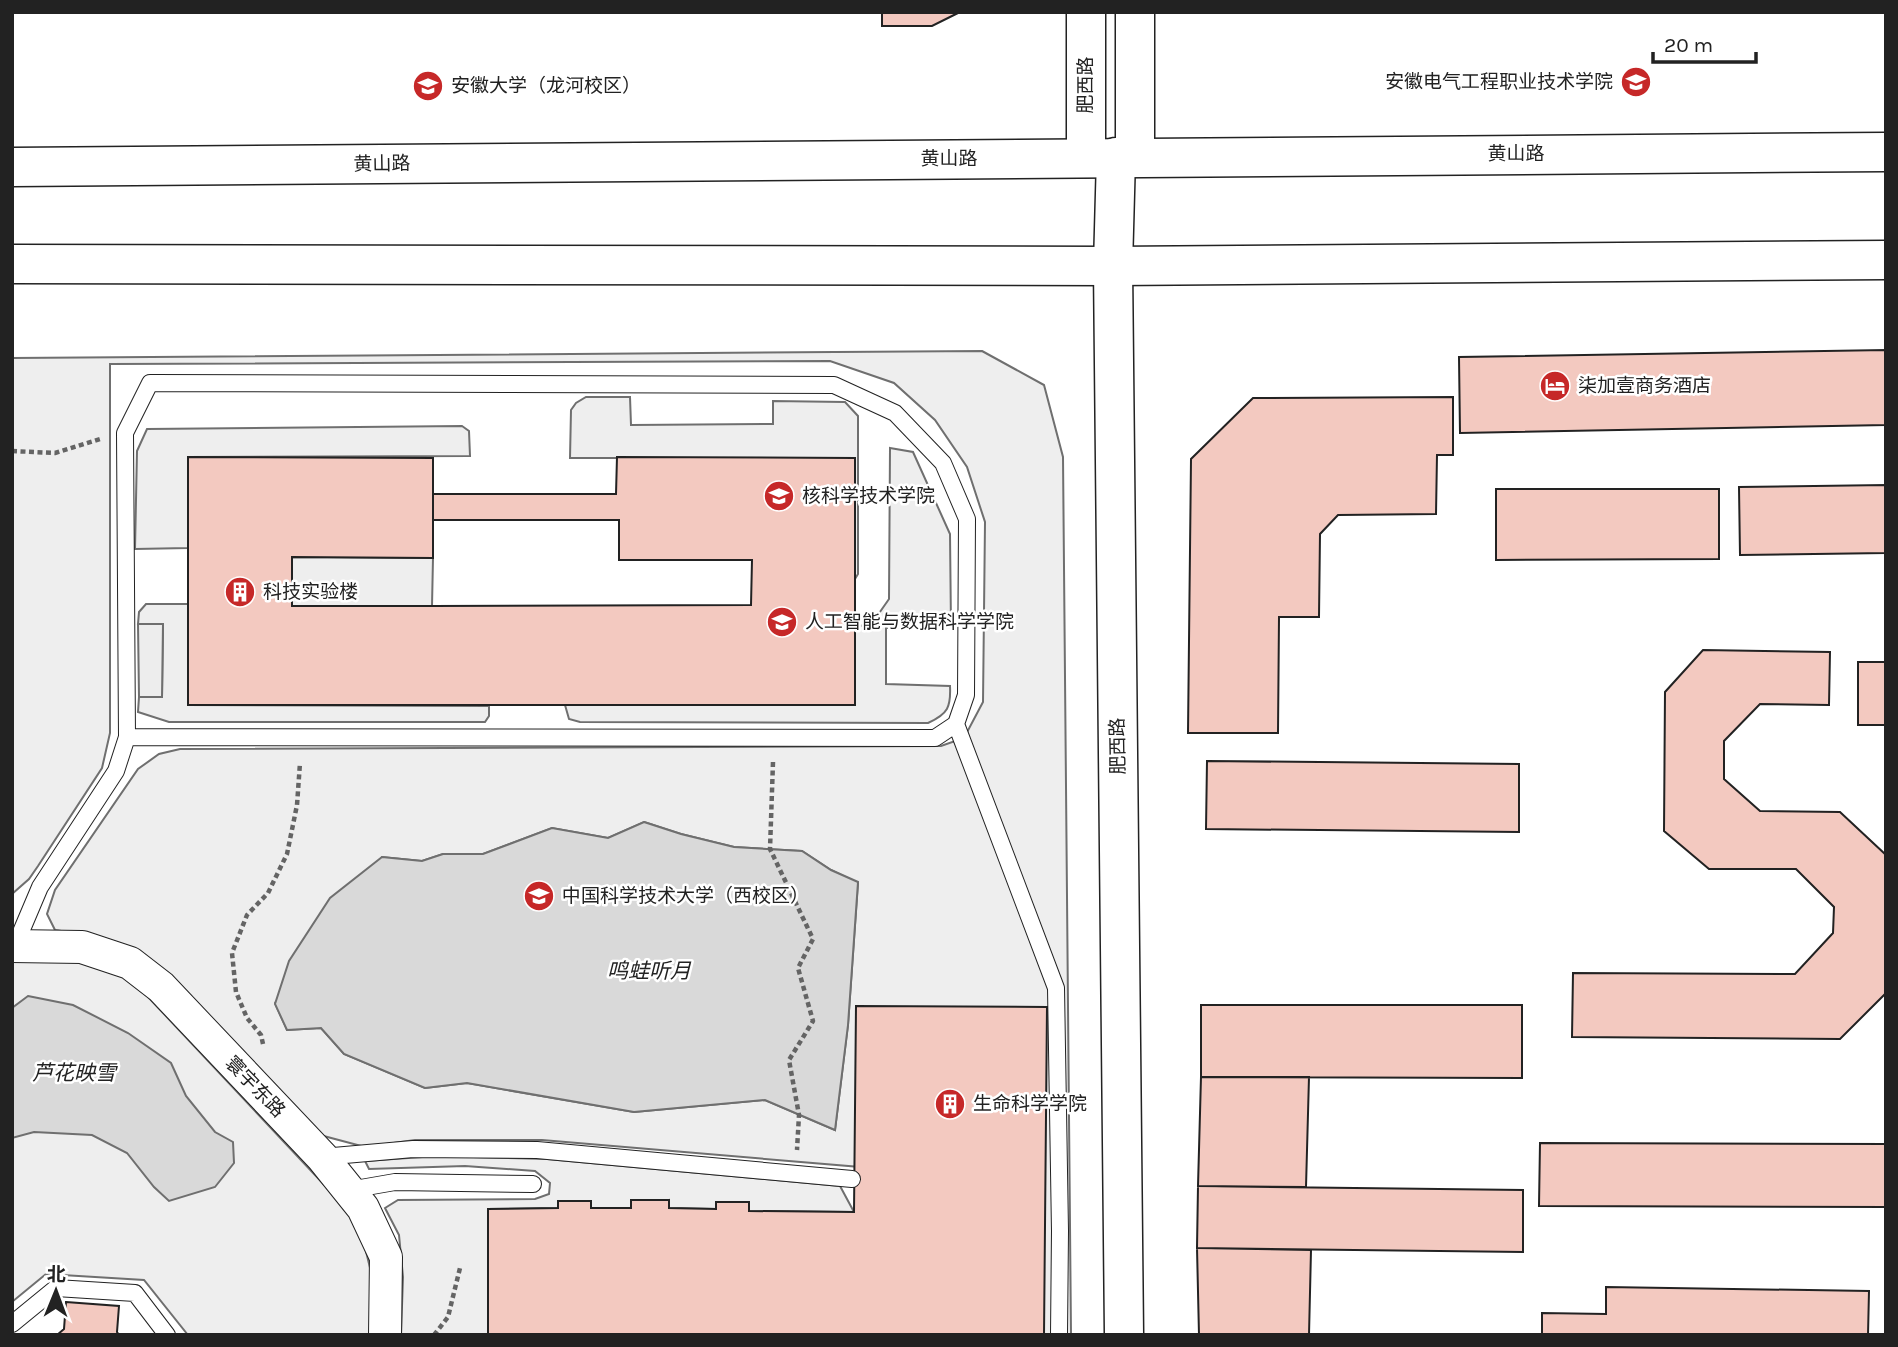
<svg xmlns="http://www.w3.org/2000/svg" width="1898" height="1347" font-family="Karla,'Noto Sans SC',sans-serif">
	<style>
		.green { fill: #eee; stroke: #6f6f6f; stroke-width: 2; fill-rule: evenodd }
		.parking { fill: #ededed; stroke: #6f6f6f; stroke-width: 2 }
		.water { fill: #d9d9d9; stroke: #6f6f6f; stroke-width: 2 }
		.building { fill: #f3c9c0; stroke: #222; stroke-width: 2 }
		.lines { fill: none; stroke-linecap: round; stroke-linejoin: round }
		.service-casing { stroke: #222; stroke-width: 18 }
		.minor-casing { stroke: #222; stroke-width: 34 }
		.secondary-casing { stroke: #222; stroke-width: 41 }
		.primary-casing { stroke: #222; stroke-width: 41 }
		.path { stroke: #646464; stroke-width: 4.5; stroke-dasharray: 5 3.5; stroke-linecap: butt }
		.service { stroke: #fff; stroke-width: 16 }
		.minor { stroke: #fff; stroke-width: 32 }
		.secondary { stroke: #fff; stroke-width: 38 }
		.primary { stroke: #fff; stroke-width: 38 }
		.labels { text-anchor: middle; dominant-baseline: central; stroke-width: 5; stroke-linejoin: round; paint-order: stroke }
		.poi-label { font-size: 19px; fill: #222; stroke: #fff; text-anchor: start }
		.street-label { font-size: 19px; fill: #222; stroke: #fff }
		.water-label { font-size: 21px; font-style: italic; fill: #222; stroke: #fff }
	</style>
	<rect width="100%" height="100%" fill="#fff"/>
	<path class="green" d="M982 351 1044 385 1063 457 1071 1335H973L860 1167 542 1140H415L365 1147 320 1135 87 935 55 930 47 914 55 890 138 769 159 754 180 749 941 746 964 738 983 702 985 522 967 467 935 420 894 383 830 361 110 364V733L102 768 38 866 29 879 12 894V358ZM644 822 681 834 734 847 802 851 831 870 858 883 848 1025 835 1130 765 1100 634 1112 467 1083 425 1088 344 1054 321 1028 287 1030 275 1003 382 857 422 861 443 854H483L552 828 608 838Z
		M586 397H630L631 425 773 424V401L845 402 858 416V574L855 579V458H570L571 410 576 403Z
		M462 426 469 431 470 456 188 457V548L135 549 137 451 147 429Z
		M890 448 913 452 950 534 951 627 886 628V684L950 686C951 707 948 714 928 723L580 722 569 719 565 705 855 629 875 619 889 599Z
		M292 557 433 558 432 606H292Z
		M146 604H188V705L489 706V716L485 722H169L138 712 139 697H162L163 624H138L139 612Z
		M12 960 74 961 102 966 134 982 346 1208 362 1235 372 1276 371 1335H188L144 1280 46 1274 12 1302Z
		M437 1156 547 1159 840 1186 854 1212 749 1211V1202H716V1209L669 1208V1200L631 1208H591V1201H559L558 1208 489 1209 488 1335H401L403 1277 399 1235 385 1208 398 1200 535 1199 549 1194 550 1183 535 1171 465 1166 369 1169 365 1161Z"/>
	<path class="parking" d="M138 624H163L162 697H139Z"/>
	<path class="water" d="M644 822 681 834 734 847 802 851 831 870 858 882 848 1025 835 1130 765 1100 634 1112 467 1083 425 1088 344 1054 321 1028 287 1030 275 1004 289 961 330 898 382 857 422 861 443 854H483L552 828 608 838Z
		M28 996 73 1005 128 1033 171 1063 186 1096 215 1132 233 1142 234 1163 215 1187 169 1201 154 1187 127 1153 92 1135 34 1132 12 1138V1008Z"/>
	<path class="building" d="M882 12H960L932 26H882Z
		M1886 350V425L1460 433 1459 357Z
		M1453 397V455H1437L1436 514 1338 515 1320 534 1319 617H1279L1278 733H1188L1191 459 1253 398Z
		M188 457 433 458V558L292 557V606H432L751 605 752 560H619V520H433V494H616L617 457 855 458V705H188Z
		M1886 485V553L1740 555 1739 487Z
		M1496 489H1719V559L1496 560Z
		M1703 650 1830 652 1829 705 1760 704 1724 741V779L1760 811 1840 812 1886 855V993L1840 1039 1572 1037 1573 973 1795 974 1833 933 1834 907 1796 869H1709L1664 831 1665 692Z
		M1858 662H1886V725H1858Z
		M1207 761 1519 764V832L1206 829Z
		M1201 1005H1522V1078L1201 1077Z
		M856 1006 1047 1007 1044 1335H488V1209L558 1208V1201H591V1208H631V1200H669V1208L716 1209V1202H749V1211L854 1212Z
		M1201 1077H1309L1306 1187 1198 1186Z
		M1540 1143 1886 1144V1207L1539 1206Z
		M1198 1186 1523 1190V1252L1197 1248Z
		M1197 1248 1311 1250 1309 1335H1199Z
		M1606 1287 1869 1291 1868 1335H1542V1313L1606 1314Z
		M66 1302 119 1306 117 1332 119 1335H57L64 1329Z"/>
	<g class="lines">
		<g class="service-casing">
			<path id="service" d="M956 724 1056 988 1060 1231 1059 1335
				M15 946 40 887 116 771 127 737 935 738 956 724 966 695 967 519 943 463 895 413 834 385 150 383 125 433 127 737
				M322 1157 413 1149 537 1150 852 1179
				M349 1190 395 1182 533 1184
				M12 1324 56 1288 135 1293 167 1335"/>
		</g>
		<g class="minor-casing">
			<path id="minor" d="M12 946 82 947 130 963 161 987 322 1157 363 1208 386 1257 385 1335"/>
		</g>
		<g class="secondary-casing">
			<path id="secondary" d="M1116 157 1113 266 1124 1335
				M1135 157V12
				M1086 158V12"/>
		</g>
		<g class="primary-casing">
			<path id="primary" d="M12 167 1886 152
				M12 264 1113 266 1886 260"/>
		</g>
		<path class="path" d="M12 451 55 453 100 439
			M773 762 770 849 813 939 798 968 813 1021 789 1060 799 1115 797 1150
			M263 1044 261 1035 247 1018 236 992 232 953 247 915 268 893 287 854 297 805 300 763
			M434 1335 448 1317 460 1268"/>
		<use href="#service" class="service"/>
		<use href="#minor" class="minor"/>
		<use href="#secondary" class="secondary"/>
		<use href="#primary" class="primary"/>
	</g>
	<defs>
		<g id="university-disc" transform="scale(1.575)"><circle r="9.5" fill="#c62828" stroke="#fff"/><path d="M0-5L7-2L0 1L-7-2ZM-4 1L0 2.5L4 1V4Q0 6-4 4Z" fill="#fff"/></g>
		<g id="hotel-disc" transform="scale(1.575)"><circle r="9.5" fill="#c62828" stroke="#fff"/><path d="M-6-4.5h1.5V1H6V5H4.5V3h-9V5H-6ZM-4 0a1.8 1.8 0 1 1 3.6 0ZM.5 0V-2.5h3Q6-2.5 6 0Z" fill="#fff"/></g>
		<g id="building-disc" transform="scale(1.575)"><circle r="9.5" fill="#c62828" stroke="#fff"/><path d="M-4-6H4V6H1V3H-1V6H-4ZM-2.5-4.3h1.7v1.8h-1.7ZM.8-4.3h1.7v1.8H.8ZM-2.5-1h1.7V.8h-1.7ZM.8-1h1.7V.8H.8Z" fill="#fff"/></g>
	</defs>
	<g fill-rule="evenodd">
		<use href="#university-disc" x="1636" y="82"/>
		<use href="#university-disc" x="428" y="86"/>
		<use href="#hotel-disc" x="1555" y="386"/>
		<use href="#university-disc" x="779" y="496"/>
		<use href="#building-disc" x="240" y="592"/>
		<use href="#university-disc" x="782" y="622"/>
		<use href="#university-disc" x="539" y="896"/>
		<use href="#building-disc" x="950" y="1104"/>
	</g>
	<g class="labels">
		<g class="poi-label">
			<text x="1613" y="82" text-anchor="end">安徽电气工程职业技术学院</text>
			<text x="451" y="86">安徽大学（龙河校区）</text>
			<text x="1578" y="386">柒加壹商务酒店</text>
			<text x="802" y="496">核科学技术学院</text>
			<text x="263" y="592">科技实验楼</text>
			<text x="805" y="622">人工智能与数据科学学院</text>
			<text x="562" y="896">中国科学技术大学（西校区）</text>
			<text x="973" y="1104">生命科学学院</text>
		</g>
		<g class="street-label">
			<text transform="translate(1086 85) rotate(-90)">肥西路</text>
			<text x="1516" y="154">黄山路</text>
			<text x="949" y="159">黄山路</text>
			<text transform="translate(382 164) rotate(-1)">黄山路</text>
			<text transform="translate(1118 746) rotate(-91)">肥西路</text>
			<text transform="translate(255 1087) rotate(46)">寰宇东路</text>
		</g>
		<g class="water-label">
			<text x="649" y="971">鸣蛙听月</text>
			<text x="74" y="1073">芦花映雪</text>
		</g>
	</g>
	<rect width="1898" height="1347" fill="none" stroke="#222222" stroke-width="28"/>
	<g transform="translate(56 1291) rotate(1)" stroke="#ffffff" stroke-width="5" paint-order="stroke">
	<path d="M0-5L12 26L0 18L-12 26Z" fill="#222222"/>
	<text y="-10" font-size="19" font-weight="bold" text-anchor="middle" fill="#222222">北</text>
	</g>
	<path d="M1653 52v10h103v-10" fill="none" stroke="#222222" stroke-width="3.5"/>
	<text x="1664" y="52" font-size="21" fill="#222222" stroke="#ffffff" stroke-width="5" paint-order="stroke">20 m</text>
</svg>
